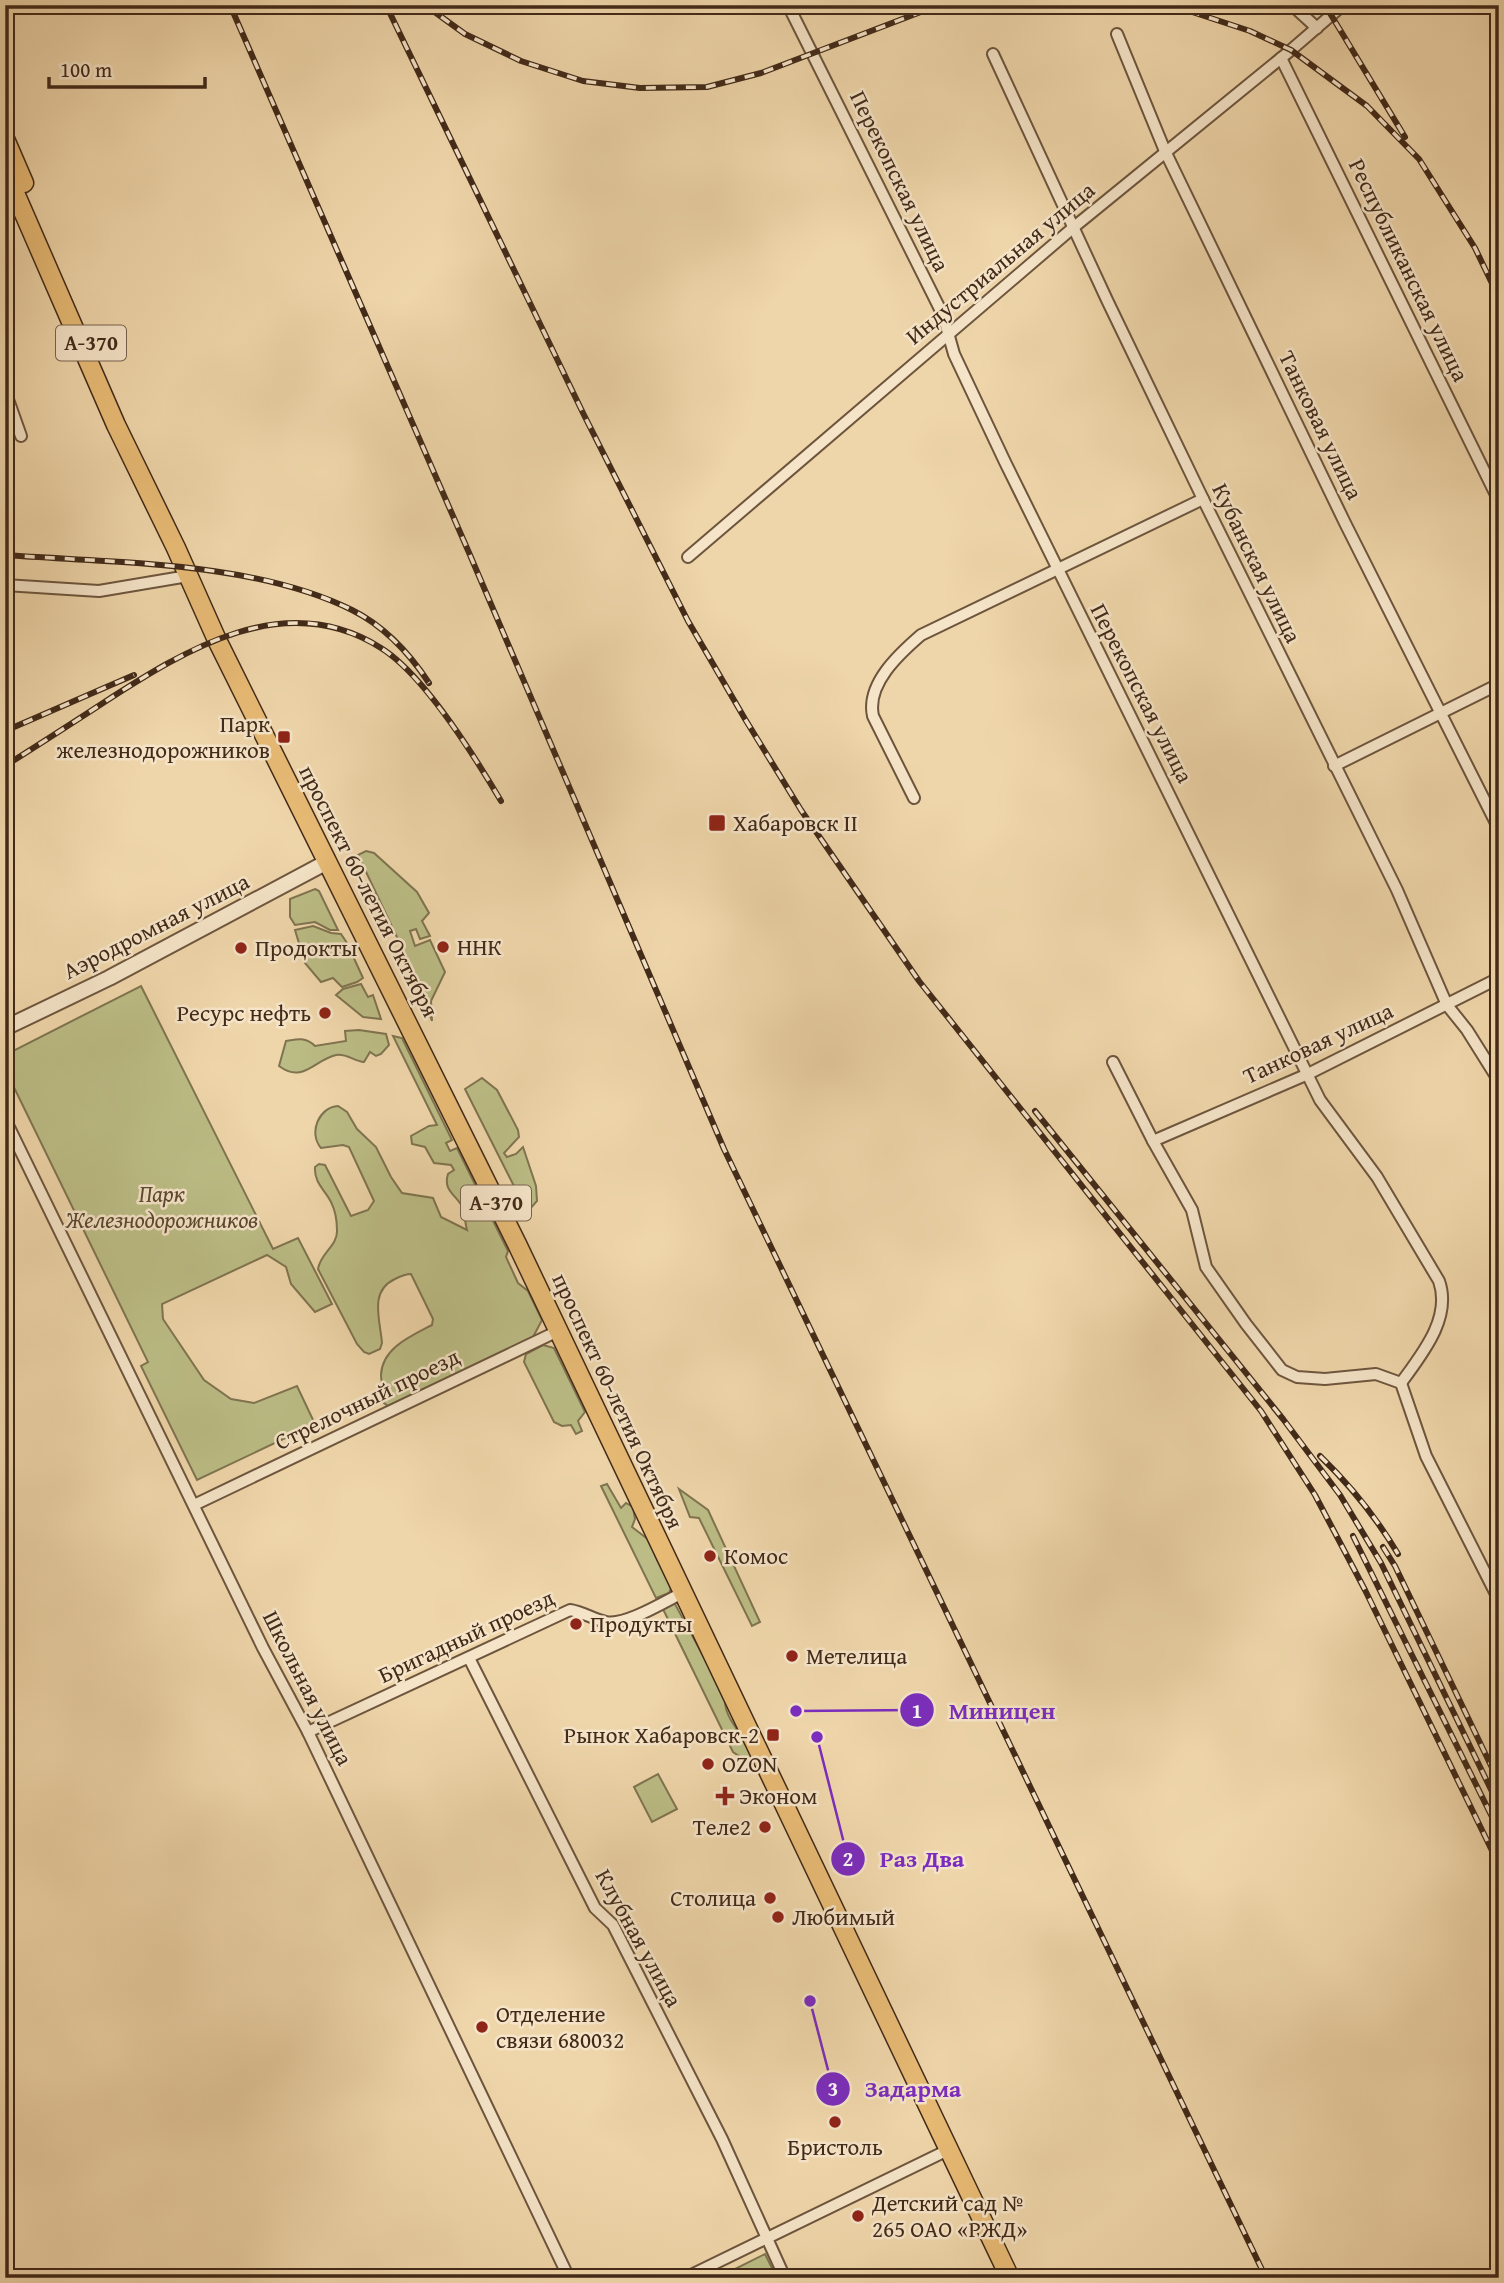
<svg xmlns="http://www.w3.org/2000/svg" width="1504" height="2283" font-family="'Gentium Book Plus',serif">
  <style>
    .green { fill: #bcbd86; stroke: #7f7450; stroke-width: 2 }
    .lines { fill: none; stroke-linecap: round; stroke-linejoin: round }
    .minor-casing { stroke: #6d553d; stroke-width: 14 }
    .tertiary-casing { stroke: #6d553d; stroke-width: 18 }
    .trunk-casing { stroke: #422a19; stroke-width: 21 }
    .minor { stroke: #f5e4c8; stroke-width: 10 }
    .tertiary { stroke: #f5e4c8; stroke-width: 14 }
    .trunk { stroke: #e8bb75; stroke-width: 18 }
    .rail-casing { stroke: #422a19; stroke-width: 6 }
    .rail { stroke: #f5e4c8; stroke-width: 3.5; stroke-dasharray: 10; stroke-linecap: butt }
    .poi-dot { fill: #8f2418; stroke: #f5e4c8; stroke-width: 2.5 }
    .labels { text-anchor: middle; stroke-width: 5; stroke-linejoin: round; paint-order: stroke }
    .shield { fill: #f5e4c8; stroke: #78624e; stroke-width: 2 }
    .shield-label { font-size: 21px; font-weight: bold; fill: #422a19 }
    .street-label { font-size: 23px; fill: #422a19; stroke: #f5e4c8 }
    .poi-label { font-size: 23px; fill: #422a19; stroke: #f5e4c8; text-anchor: start }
    .park-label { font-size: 23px; font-style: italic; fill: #5a472f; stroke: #f5e4c8 }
    .leader { fill: none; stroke: #7b2cbf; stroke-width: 2.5 }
    .callout-dot { fill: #7b2cbf; stroke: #f5e4c8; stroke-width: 2.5 }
    .mark-label { font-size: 21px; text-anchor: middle; font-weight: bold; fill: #fff }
    .callout-label { font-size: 24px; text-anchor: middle; font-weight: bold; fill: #7b2cbf; stroke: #f5e4c8; stroke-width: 5; stroke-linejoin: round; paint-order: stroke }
  </style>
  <rect width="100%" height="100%" fill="#efd6aa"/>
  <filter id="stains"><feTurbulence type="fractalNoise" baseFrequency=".00286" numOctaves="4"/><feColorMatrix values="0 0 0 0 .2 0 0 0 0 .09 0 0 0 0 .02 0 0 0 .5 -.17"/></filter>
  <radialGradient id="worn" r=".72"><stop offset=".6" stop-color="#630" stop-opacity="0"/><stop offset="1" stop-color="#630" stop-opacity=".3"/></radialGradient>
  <g class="green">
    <polygon points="366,851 374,853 417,892 429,913 422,921 430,936 420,939 416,929 410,931 415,946 430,940 445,972 431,1001 432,1021 413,971 358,855"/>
    <polygon points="315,889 319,891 338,930 330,930 315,922 295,925 290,917 290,899"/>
    <polygon points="313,926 331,933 341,934 347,943 363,978 357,982 342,987 333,978 321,982 305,963 295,930"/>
    <polygon points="361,984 368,997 373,995 381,1019 363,1017 336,995 343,989"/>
    <polygon points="141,986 273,1249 298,1238 332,1304 315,1312 291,1284 286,1267 267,1255 162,1304 163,1319 204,1380 231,1399 254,1403 297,1386 315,1424 197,1480 141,1366 148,1362 5,1069 5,1055"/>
    <path d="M359,1030l27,4 3,11 -8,9 -5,2 -6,-4 -6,10c-10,-1 -18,-9 -28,-7 -22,5 -33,29 -57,11l7,-25c13,-2 20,-4 29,5l31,-5 -1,-10z"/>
    <path d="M393,1036l9,2 50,102 -6,3 4,8 7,-3 51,103 -2,6 12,26 10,8 14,29 -10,19 -144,67 -4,-3c2,-11 -3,-18 -3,-28 1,-27 30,-39 51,-50l1,-6 -22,-45c-6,0 -10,2 -16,5 -26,12 -15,40 -13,64l-2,6 -11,5 -5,-2 -7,-8 -39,-75c2,-16 20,-23 19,-39 0,-9 -2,-20 -6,-28 -6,-12 -17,-19 -16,-35l4,-3 6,1 26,51 17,-6 6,-9 -25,-54 -6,-2 -22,3c-13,-15 -2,-41 17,-42l9,6 10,17 19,18 15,30 11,16 31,5 8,19 26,13c-2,-7 -2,-12 -3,-19 -4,-15 -22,-18 -16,-37l6,-4 -3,-5 -17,-2 -9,-16 -13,-3 -1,-8 18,-10 8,-1z"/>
    <polygon points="482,1078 497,1090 518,1130 519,1137 504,1153 507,1157 516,1154 523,1147 536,1186 537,1201 530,1209 524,1206 465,1089"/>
    <polygon points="543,1345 554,1348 585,1412 578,1421 582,1431 576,1434 571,1425 562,1426 554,1422 524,1362 526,1354"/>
    <path d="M607,1484l14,24 5,-5 7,4 2,12 -3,8 22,17c-2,12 8,24 16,33l-2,4 3,7 -2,5 -13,5 -55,-112z"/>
    <polygon points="679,1489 708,1510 760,1622 752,1626 699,1518 690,1517"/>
    <path d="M670,1602l5,2 50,92c-3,27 28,44 27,64h-7l-12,-8 -71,-145z"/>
    <polygon points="658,1774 677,1809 652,1822 634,1787"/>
    <polygon points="765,2254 777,2278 717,2278"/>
  </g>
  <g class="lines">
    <g class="minor-casing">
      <g id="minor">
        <path d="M788,5l155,310 11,39 51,108 315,638 57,77 62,104c13,37 -17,73 -38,102"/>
        <polyline points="1292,5 1317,28"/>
        <polyline points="1117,34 1165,151 1345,523 1499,829"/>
        <polyline points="993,54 1107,300 1203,499 1397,890 1447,1005 1467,1030 1499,1081"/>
        <polyline points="1281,58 1499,501"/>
        <polyline points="5,391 21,436"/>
        <polyline points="688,557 1074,227 1291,50 1343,5"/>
        <polyline points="5,585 99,591 188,576"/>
        <polyline points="1334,766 1499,684"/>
        <path d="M914,798l-41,-82c-7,-32 26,-62 48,-81l282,-136"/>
        <polyline points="1113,1062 1153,1141 1192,1210 1206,1267 1246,1324 1282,1370 1297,1377 1325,1379 1376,1374 1401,1383 1426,1456 1499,1600"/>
        <polyline points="5,1119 263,1648 308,1732 569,2278"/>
        <polyline points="1153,1141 1308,1074 1499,978"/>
        <polyline points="194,1505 558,1331"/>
        <polyline points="469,1658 595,1908 613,1925 722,2139 785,2278"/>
        <path d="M308,1732l262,-122c13,2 23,9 36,12 19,4 58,-20 76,-29"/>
        <polyline points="685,2278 950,2149"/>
      </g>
    </g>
    <g class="tertiary-casing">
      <polyline id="tertiary" points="5,1028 109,978 327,862"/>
    </g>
    <g class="trunk-casing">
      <g id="trunk">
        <polyline points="5,139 24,183"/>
        <polyline points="5,170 116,425 176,548 217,640 517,1244 1010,2278"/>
      </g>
    </g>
    <use href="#minor" class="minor"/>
    <use href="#tertiary" class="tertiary"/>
    <use href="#trunk" class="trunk"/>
    <g class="rail-casing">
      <g id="rail">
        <polyline points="230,5 470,555 724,1149 1266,2278"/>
        <polyline points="386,5 584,415 688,621 745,719 801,810 919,981 1261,1411 1315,1495 1365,1590 1499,1865"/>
        <polyline points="425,5 465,34 521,61 583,81 640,88 707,87 761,73 939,5"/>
        <polyline points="1171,5 1250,31 1291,50 1367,106 1419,159 1475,248 1499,298"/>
        <polyline points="1325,5 1405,137"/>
        <path d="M5,555c110,8 248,6 347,55 32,16 58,44 77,73"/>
        <polyline points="5,731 134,675"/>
        <path d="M5,766c33,-21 66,-42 98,-63 82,-53 182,-116 278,-55 42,26 94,109 120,153"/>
        <polyline points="1035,1111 1283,1419 1340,1495 1381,1563 1499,1806"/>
        <path d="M1320,1456c31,30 56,61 78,98"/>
        <polyline points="1353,1536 1499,1831"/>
        <polyline points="1383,1547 1395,1566 1496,1776"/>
      </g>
    </g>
    <use href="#rail" class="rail"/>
  </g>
  <g class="poi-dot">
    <rect x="277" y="730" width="14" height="14" rx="3.5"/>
    <rect x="708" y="814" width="18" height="18" rx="3.5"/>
    <circle cx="443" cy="947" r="7"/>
    <circle cx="241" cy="948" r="7"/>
    <circle cx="325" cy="1013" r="7"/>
    <circle cx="710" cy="1556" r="7"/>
    <circle cx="576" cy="1624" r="7"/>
    <circle cx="792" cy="1656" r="7"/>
    <rect x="766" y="1728" width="14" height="14" rx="3.5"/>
    <circle cx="708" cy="1764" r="7"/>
    <path d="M721.5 1785.5h7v7h7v7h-7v7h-7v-7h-7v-7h7z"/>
    <circle cx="765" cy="1827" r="7"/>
    <circle cx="770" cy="1898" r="7"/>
    <circle cx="778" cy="1917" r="7"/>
    <circle cx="482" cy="2027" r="7"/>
    <circle cx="835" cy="2122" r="7"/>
    <circle cx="858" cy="2216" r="7"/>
  </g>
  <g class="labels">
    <g class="shield">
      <rect x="56" y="325.5" width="70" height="35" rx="5"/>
      <rect x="461" y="1185.5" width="70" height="35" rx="5"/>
    </g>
    <g class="shield-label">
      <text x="91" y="350">А-370</text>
      <text x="496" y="1210">А-370</text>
    </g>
    <g class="street-label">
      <text transform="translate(900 181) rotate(64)" y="8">Перекопская улица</text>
      <text transform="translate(1000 263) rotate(-40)" y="8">Индустриальная улица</text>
      <text transform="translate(1409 270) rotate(64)" y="8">Республиканская улица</text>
      <text transform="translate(1321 425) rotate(64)" y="8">Танковая улица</text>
      <text transform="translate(1257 563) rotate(64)" y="8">Кубанская улица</text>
      <text transform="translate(1142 693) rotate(63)" y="8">Перекопская улица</text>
      <text transform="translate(369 891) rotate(63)" y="8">проспект 60-летия Октября</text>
      <text transform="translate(156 926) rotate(-27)" y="8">Аэродромная улица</text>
      <text transform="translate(1318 1043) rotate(-25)" y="8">Танковая улица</text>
      <text transform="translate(367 1399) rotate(-26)" y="8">Стрелочный проезд</text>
      <text transform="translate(618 1401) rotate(65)" y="8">проспект 60-летия Октября</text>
      <text transform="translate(466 1636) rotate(-25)" y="8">Бригадный проезд</text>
      <text transform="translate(308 1688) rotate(63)" y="8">Школьная улица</text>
      <text transform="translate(639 1938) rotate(61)" y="8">Клубная улица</text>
    </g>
    <g class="poi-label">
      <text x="270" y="732" text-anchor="end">Парк<tspan x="270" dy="26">железнодорожников</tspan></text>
      <text x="733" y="831">Хабаровск II</text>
      <text x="457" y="955">ННК</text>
      <text x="255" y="956">Продокты</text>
      <text x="311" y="1021" text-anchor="end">Ресурс нефть</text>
      <text x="724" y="1564">Комос</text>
      <text x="590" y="1632">Продукты</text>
      <text x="806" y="1664">Метелица</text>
      <text x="759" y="1743" text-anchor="end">Рынок Хабаровск-2</text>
      <text x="722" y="1772">OZON</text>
      <text x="739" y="1804">Эконом</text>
      <text x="751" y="1835" text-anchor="end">Теле2</text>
      <text x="756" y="1906" text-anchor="end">Столица</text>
      <text x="792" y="1925">Любимый</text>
      <text x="496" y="2022">Отделение<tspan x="496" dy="26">связи 680032</tspan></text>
      <text x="835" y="2155" text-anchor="middle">Бристоль</text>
      <text x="872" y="2211">Детский сад №<tspan x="872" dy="26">265 ОАО «РЖД»</tspan></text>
    </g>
    <g class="park-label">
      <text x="162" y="1202">Парк<tspan x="162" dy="26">Железнодорожников</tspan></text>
    </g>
  </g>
  <path class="leader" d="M796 1711L917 1710M817 1737L848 1859M810 2001L833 2089"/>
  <g class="callout-dot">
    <circle cx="796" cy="1711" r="7"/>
    <circle cx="817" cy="1737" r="7"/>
    <circle cx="810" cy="2001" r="7"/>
    <circle cx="917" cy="1710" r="18"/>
    <circle cx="848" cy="1859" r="18"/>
    <circle cx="833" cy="2089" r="18"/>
  </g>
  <g class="mark-label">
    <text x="917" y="1718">1</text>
    <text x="848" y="1866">2</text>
    <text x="833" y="2096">3</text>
  </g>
  <g class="callout-label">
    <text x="1002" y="1719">Миницен</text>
    <text x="922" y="1867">Раз Два</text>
    <text x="913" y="2097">Задарма</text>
  </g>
  <rect width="1504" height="2283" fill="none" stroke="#efd6aa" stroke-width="28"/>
  <rect x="7" y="7" width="1490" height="2269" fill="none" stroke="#422a19" stroke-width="3.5"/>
  <rect x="14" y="14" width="1476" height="2255" fill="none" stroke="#422a19" stroke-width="2"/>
  <path d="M49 77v10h156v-10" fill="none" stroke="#422a19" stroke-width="3.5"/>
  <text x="60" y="77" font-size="21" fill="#422a19" stroke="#f5e4c8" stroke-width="5" paint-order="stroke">100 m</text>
  <rect width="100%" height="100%" filter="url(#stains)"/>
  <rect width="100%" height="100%" fill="url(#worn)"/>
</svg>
